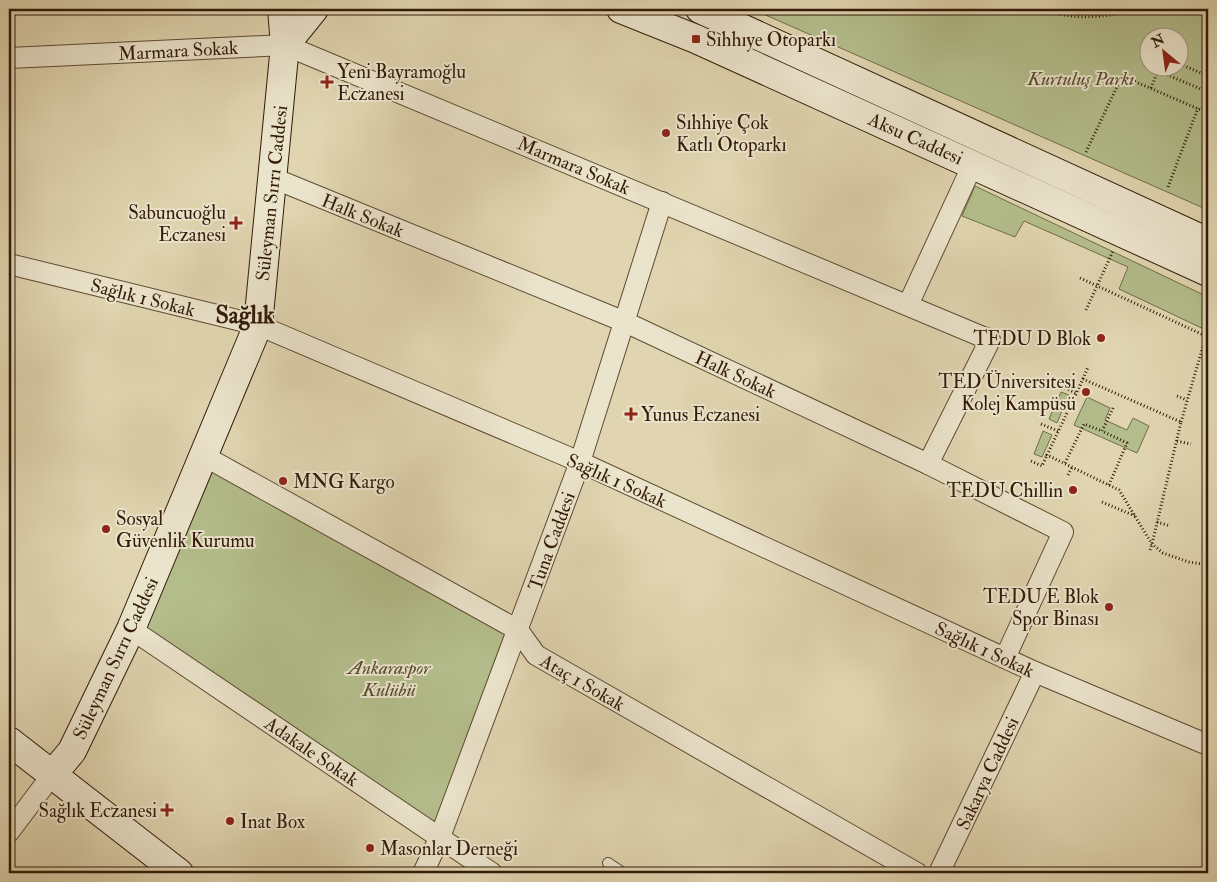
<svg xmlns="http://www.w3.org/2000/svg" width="1217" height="882" font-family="'IM FELL Double Pica',serif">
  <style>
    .green { fill: #b3bd8b; stroke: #726c4a; fill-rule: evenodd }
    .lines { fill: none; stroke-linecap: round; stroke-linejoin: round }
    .lane-casing { stroke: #5e4a32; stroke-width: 12 }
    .street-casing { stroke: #5e4a32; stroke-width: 22 }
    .secondary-casing { stroke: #321b08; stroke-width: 30 }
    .path { stroke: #321b08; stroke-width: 3; stroke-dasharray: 1 2.5; stroke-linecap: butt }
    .lane { stroke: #ebe4cc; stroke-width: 10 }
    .street { stroke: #ebe4cc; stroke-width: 20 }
    .secondary { stroke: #ebe4cc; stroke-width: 28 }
    .poi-dot { fill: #8f2418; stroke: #ebe4cc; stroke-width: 2 }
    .labels { text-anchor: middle; stroke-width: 4; stroke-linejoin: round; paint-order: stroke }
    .poi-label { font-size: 19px; fill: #321b08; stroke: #ebe4cc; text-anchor: start }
    .street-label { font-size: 19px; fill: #321b08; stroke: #ebe4cc }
    .park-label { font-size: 19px; font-style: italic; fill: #594c2f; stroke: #ebe4cc }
    .district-label { font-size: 24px; font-weight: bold; fill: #321b08; stroke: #ebe4cc }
  </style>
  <rect width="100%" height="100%" fill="#e0d5b0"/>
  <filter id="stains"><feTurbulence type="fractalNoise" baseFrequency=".004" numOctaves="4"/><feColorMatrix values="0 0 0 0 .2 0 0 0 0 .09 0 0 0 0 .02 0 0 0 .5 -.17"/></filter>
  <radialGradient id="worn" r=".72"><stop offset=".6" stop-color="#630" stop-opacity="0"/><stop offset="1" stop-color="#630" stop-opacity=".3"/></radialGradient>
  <g class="green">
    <path d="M752,9h456v201zM1150,38h30v30h-30z"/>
    <polygon points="975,186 1208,297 1208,331 1119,289 1128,267 1024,221 1015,237 962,216"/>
    <polygon points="1061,392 1069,395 1057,423 1049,419"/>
    <polygon points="1087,397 1110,408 1105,420 1127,430 1133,418 1149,426 1137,453 1074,425"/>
    <polygon points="1043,431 1052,435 1042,457 1034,454"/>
    <polygon points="204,456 518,630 440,837 131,629"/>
  </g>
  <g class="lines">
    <g class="lane-casing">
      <polyline id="lane" points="608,863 623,873"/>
    </g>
    <g class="street-casing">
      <g id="street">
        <polyline points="9,58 285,45 990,340 928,464"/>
        <polyline points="273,178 625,322 928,464 1063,532 1005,658"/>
        <polyline points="9,264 258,325 580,462 1035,672 1208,745"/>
        <polyline points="908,305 973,164"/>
        <polyline points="204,456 518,630 536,655 917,873"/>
        <polyline points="131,629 492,873"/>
        <polyline points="9,832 52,775"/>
        <polyline points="423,873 440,837 580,462 662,202"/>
        <polyline points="939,873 1035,672"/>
      </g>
    </g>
    <g class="secondary-casing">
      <g id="secondary">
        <polyline points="621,9 696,39 1208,272"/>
        <polyline points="700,9 1208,242"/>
        <polyline points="285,45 314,9"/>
        <polyline points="9,741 179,873"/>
        <polyline points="52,775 72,751 131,629 258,325 285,45 282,9"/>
      </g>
    </g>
    <g class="path">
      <path d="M1044,9c29,13 69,7 99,0"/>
      <polyline points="1196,9 1208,17"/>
      <polyline points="1180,64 1208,76"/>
      <polyline points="1151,88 1158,71 1208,92"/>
      <polyline points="1086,152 1122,76 1208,113"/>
      <polyline points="1168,187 1198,108"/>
      <polyline points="1080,278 1208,337"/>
      <polyline points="1086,310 1113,251"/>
      <polyline points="1083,379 1088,367"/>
      <polyline points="1065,388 1076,393"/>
      <polyline points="1177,396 1187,400"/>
      <polyline points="1181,422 1206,336"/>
      <polyline points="1041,424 1058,431"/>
      <polyline points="1177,441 1191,444"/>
      <polyline points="1031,461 1042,466 1047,455"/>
      <polyline points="1065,463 1084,424 1102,431"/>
      <polyline points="1068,475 1072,467"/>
      <polyline points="1109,485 1127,443 1102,431 1114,406"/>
      <polyline points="1102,502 1135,516"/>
      <polyline points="1157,522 1170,526"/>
      <polyline points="1150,550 1152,544 1181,422 1083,379 1047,455 1119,490 1152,544 1163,553 1189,562 1208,565"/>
    </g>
    <use href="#lane" class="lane"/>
    <use href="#street" class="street"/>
    <use href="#secondary" class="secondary"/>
  </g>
  <g class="poi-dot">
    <rect x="691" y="34" width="10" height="10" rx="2.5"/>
    <path d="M324.5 74.5h5v5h5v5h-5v5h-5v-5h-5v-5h5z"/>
    <circle cx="666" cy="133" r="5"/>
    <path d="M233.5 215.5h5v5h5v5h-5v5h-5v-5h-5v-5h5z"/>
    <circle cx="1101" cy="338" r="5"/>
    <circle cx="1086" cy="392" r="5"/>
    <path d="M628.5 406.5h5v5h5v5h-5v5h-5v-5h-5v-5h5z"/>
    <circle cx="283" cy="481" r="5"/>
    <circle cx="1073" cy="490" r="5"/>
    <circle cx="106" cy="529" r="5"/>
    <circle cx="1109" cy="607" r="5"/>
    <path d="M164.5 802.5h5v5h5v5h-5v5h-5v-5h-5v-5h5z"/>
    <circle cx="230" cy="821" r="5"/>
    <circle cx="370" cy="848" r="5"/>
  </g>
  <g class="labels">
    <g class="poi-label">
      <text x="706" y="46">Sıhhıye Otoparkı</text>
      <text x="337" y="78">Yeni Bayramoğlu<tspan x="337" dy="22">Eczanesi</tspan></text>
      <text x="676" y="129">Sıhhiye Çok<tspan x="676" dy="22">Katlı Otoparkı</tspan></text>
      <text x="226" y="219" text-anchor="end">Sabuncuoğlu<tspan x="226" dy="22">Eczanesi</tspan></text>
      <text x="1091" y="345" text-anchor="end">TEDU D Blok</text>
      <text x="1076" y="388" text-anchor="end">TED Üniversitesi<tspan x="1076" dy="22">Kolej Kampüsü</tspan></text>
      <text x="641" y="421">Yunus Eczanesi</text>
      <text x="293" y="488">MNG Kargo</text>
      <text x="1063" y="497" text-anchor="end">TEDU Chillin</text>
      <text x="116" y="525">Sosyal<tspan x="116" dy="22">Güvenlik Kurumu</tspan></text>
      <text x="1099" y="603" text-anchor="end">TEDU E Blok<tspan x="1099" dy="22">Spor Binası</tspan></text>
      <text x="157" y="817" text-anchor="end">Sağlık Eczanesi</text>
      <text x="240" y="828">Inat Box</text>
      <text x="380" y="855">Masonlar Derneği</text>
    </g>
    <g class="street-label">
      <text transform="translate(178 50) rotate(-3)" y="7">Marmara Sokak</text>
      <text transform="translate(916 138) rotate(24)" y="7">Aksu Caddesi</text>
      <text transform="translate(574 165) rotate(23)" y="7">Marmara Sokak</text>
      <text transform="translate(271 193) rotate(-84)" y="7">Süleyman Sırrı Caddesi</text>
      <text transform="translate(363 215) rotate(22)" y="7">Halk Sokak</text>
      <text transform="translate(143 297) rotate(14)" y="7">Sağlık 1 Sokak</text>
      <text transform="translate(736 374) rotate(25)" y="7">Halk Sokak</text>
      <text transform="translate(617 480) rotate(24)" y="7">Sağlık 1 Sokak</text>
      <text transform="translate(551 541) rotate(-70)" y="7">Tuna Caddesi</text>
      <text transform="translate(985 649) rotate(25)" y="7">Sağlık 1 Sokak</text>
      <text transform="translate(115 658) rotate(-65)" y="7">Süleyman Sırrı Caddesi</text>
      <text transform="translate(583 682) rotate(30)" y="7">Ataç 1 Sokak</text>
      <text transform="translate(312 751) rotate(34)" y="7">Adakale Sokak</text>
      <text transform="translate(987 773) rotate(-65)" y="7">Sakarya Caddesi</text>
    </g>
    <g class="park-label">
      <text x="1081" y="85">Kurtuluş Parkı</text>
      <text x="389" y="674">Ankaraspor<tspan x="389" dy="22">Kulübü</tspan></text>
    </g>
    <g class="district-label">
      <text x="245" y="323">Sağlık</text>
    </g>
  </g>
  <rect width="1217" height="882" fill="none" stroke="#e0d5b0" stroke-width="30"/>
  <rect x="10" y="10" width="1197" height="862" fill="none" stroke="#321b08" stroke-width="2.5"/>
  <rect x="15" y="15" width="1187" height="852" fill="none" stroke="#321b08"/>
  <g transform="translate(1164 52) rotate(331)"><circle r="24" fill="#ebe4cc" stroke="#a1947e"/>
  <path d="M0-4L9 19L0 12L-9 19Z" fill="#8f2418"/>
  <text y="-8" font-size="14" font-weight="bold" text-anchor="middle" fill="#321b08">N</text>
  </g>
  <rect width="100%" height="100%" filter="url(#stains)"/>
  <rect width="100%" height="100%" fill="url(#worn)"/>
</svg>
